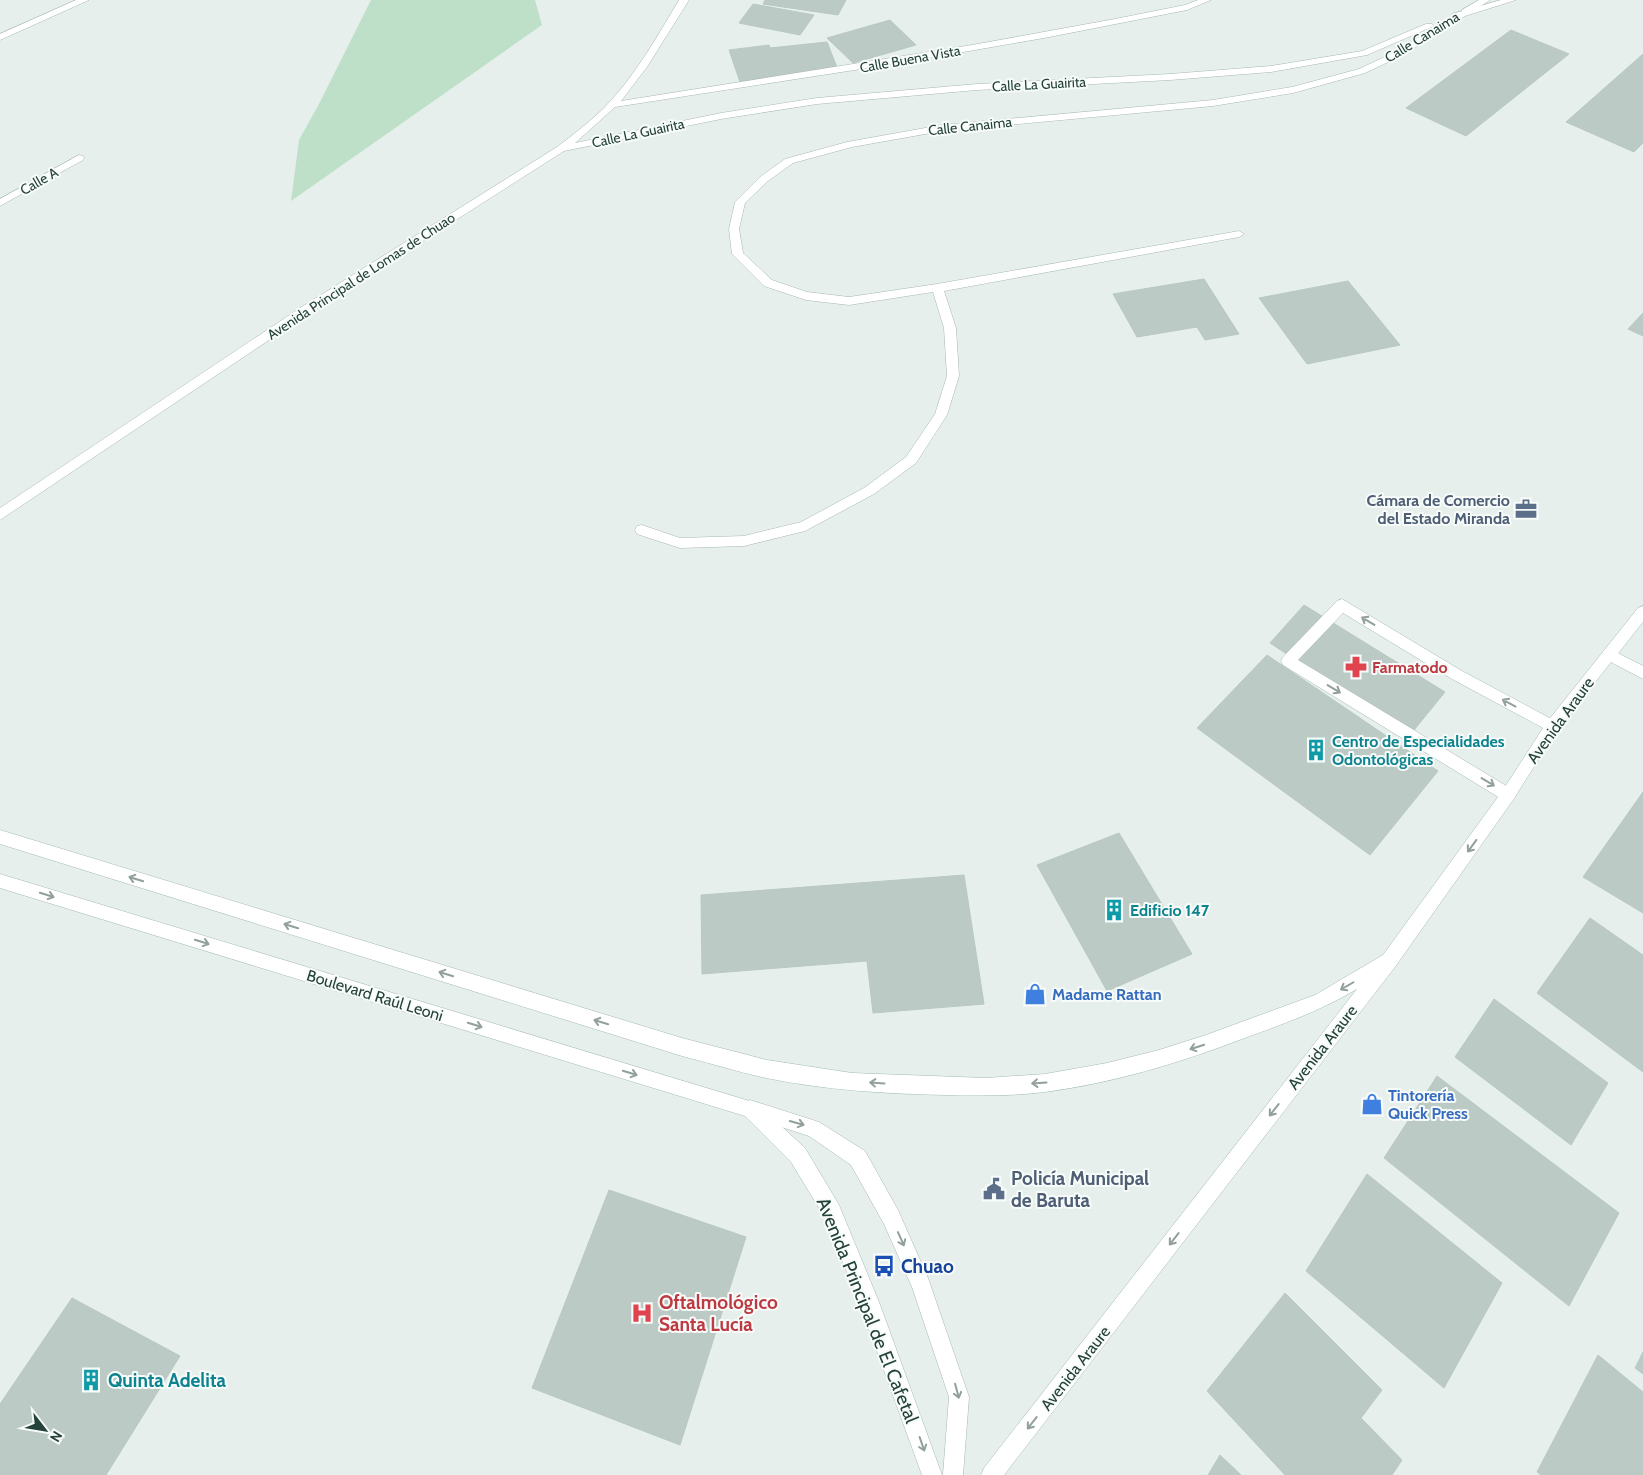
<svg xmlns="http://www.w3.org/2000/svg" width="1643" height="1475" font-family="Cabin,sans-serif">
  <style>
    .green { fill: #bfe0c8 }
    .building { fill: #bbcac4; stroke: #b8c9c2 }
    .lines { fill: none; stroke-linecap: round; stroke-linejoin: round }
    .lane-casing { stroke: #a8b8b2; stroke-width: 1 }
    .street-casing { stroke: #a8b8b2; stroke-width: 1 }
    .secondary-casing { stroke: #a4bbb3; stroke-width: 1 }
    .lane { fill: #fff; fill-rule: evenodd }
    .street { fill: #fff; fill-rule: evenodd }
    .secondary { fill: #fff; fill-rule: evenodd }
    .oneway { stroke: #92a09c }
    .labels { text-anchor: middle; stroke-width: 4; stroke-linejoin: round; paint-order: stroke }
    .far-street-label { font-size: 14px; fill: #24423a; stroke: #f7fbf9 }
    .service-label { font-size: 16px; font-weight: bold; fill: #4e5e75; stroke: #f7fbf9; text-anchor: end }
    .health-label { font-size: 16px; font-weight: bold; fill: #be3a42; stroke: #f7fbf9; text-anchor: start }
    .street-label { font-size: 16px; fill: #24423a; stroke: #f7fbf9 }
    .culture-label { font-size: 16px; font-weight: bold; fill: #0d838f; stroke: #f7fbf9; text-anchor: start }
    .shop-label { font-size: 16px; font-weight: bold; fill: #366cbe; stroke: #f7fbf9; text-anchor: start }
    .near-service-label { font-size: 19px; font-weight: bold; fill: #4e5e75; stroke: #f7fbf9; text-anchor: start }
    .near-transit-label { font-size: 19px; font-weight: bold; fill: #164399; stroke: #f7fbf9; text-anchor: start }
    .near-health-label { font-size: 19px; font-weight: bold; fill: #be3a42; stroke: #f7fbf9; text-anchor: start }
    .near-street-label { font-size: 19px; fill: #24423a; stroke: #f7fbf9 }
    .near-culture-label { font-size: 19px; font-weight: bold; fill: #0d838f; stroke: #f7fbf9; text-anchor: start }
  </style>
  <rect width="100%" height="100%" fill="#e6efeb"/>
  <polygon class="green" points="371,0 535,0 542,25 291,201 299,140 320,102"/>
  <g class="building">
    <polygon points="765,0 846,0 838,15 763,4"/>
    <polygon points="753,4 814,15 800,35 739,23"/>
    <polygon points="890,20 916,45 853,63 827,38"/>
    <polygon points="1511,30 1569,54 1466,136 1406,108"/>
    <polygon points="827,42 838,70 740,82 729,50 769,45 770,48"/>
    <polygon points="1643,54 1643,143 1634,152 1566,122"/>
    <polygon points="1204,279 1239,334 1205,340 1197,327 1137,337 1113,294"/>
    <polygon points="1348,281 1400,345 1307,364 1259,298"/>
    <polygon points="1643,313 1643,336 1628,329"/>
    <polygon points="1304,605 1445,692 1410,735 1270,643"/>
    <polygon points="1267,655 1438,771 1370,855 1197,728"/>
    <polygon points="1643,792 1643,913 1583,877"/>
    <polygon points="1119,833 1192,954 1107,991 1037,865"/>
    <polygon points="964,875 984,1004 873,1013 867,961 702,974 701,895"/>
    <polygon points="1590,918 1643,955 1643,1072 1537,993"/>
    <polygon points="1494,999 1608,1083 1571,1145 1455,1057"/>
    <polygon points="1437,1076 1619,1213 1569,1306 1384,1158"/>
    <polygon points="1367,1174 1502,1283 1444,1388 1306,1271"/>
    <polygon points="609,1190 746,1237 680,1445 532,1388"/>
    <polygon points="1285,1293 1382,1390 1361,1418 1402,1460 1392,1475 1285,1475 1207,1391"/>
    <polygon points="72,1298 180,1356 106,1475 0,1475 0,1404"/>
    <polygon points="1643,1352 1643,1374 1635,1368"/>
    <polygon points="1598,1355 1643,1392 1643,1475 1541,1475 1537,1472"/>
    <polygon points="1220,1455 1241,1475 1208,1475"/>
  </g>
  <g class="lines">
    <g class="lane-casing">
      <g id="lane">
        <polygon points="1479,0 1490,0 1468,14 1462,14 1462,10"/>
        <polygon points="1342,599 1462,671 1557,722 1559,726 1557,730 1552,732 1547,730 1452,679 1343,613 1298,660 1513,790 1516,795 1513,800 1508,802 1503,800 1283,665 1281,661 1283,657 1337,601"/>
        <polygon points="750,1100 819,1122 865,1151 898,1210 928,1278 969,1397 963,1475 943,1475 949,1397 912,1287 884,1224 851,1165 809,1136 744,1115 741,1109 744,1103"/>
      </g>
    </g>
    <g class="street-casing">
      <g id="street">
        <polygon points="76,0 89,0 0,40 0,34"/>
        <path d="M679,0h10l-42,67 -26,34 351,-56 143,-26 70,-14 13,-5h13l-24,10 -143,28 -144,25 -285,44 -40,36 146,-30 96,-15 160,-14 193,-10 101,-8 91,-15 64,-27h6l2,2 -67,29 -96,17 -101,8 -193,10 -160,14 -96,15 -157,32 -259,165 -305,204v-12l297,-198 260,-163c17,-13 33,-25 48,-40 30,-31 52,-70 74,-107z"/>
        <polygon points="1501,0 1516,0 1465,16 1403,55 1365,73 1293,93 1213,106 942,131 852,147 793,163 768,181 745,203 739,229 743,253 772,280 807,292 849,297 937,284 1239,231 1244,234 1239,237 944,291 956,328 959,376 947,415 916,463 874,494 805,531 744,546 680,548 637,534 635,530 637,526 642,525 680,538 744,536 801,522 864,488 906,457 935,414 947,376 944,328 933,292 849,305 806,300 764,286 732,254 729,229 735,202 760,177 785,159 847,142 942,125 1213,100 1292,87 1359,69 1397,51 1451,17 1452,14"/>
        <polygon points="79,155 83,156 84,158 83,160 0,206 0,199"/>
        <polygon points="1610,649 1643,666 1643,679 1605,659 1603,655 1605,651"/>
      </g>
    </g>
    <g class="secondary-casing">
      <g id="secondary">
        <path d="M1643,606v16l-86,108 -44,70 -118,167 -391,508h-23l3,-7 373,-479c-37,22 -74,35 -115,50 -63,24 -129,44 -197,53 -32,4 -65,4 -98,3 -60,-1 -122,-5 -181,-17 -28,-6 -56,-15 -84,-22l-682,-212v-14l682,208 85,22 85,13 134,5 59,-4 62,-11 52,-13 47,-15 109,-40 68,-40 120,-165 44,-68 91,-114z"/>
        <polygon points="0,874 756,1103 805,1148 839,1205 879,1302 942,1475 922,1475 859,1302 825,1218 791,1162 745,1116 0,888"/>
      </g>
    </g>
    <use href="#lane" class="lane"/>
    <use href="#street" class="street"/>
    <use href="#secondary" class="secondary"/>
  </g>
  <defs><path id="oneway-shaft" d="M-6 0H5M1.5-3L5.5 0L1.5 3" fill="none" stroke-width="1.6" stroke-linecap="round" stroke-linejoin="round" transform="scale(1.25)"/></defs>
  <g class="oneway">
    <use href="#oneway-shaft" transform="translate(1368 621) rotate(-149)"/>
    <use href="#oneway-shaft" transform="translate(1334 689) rotate(31)"/>
    <use href="#oneway-shaft" transform="translate(1509 703) rotate(-152)"/>
    <use href="#oneway-shaft" transform="translate(1488 782) rotate(31)"/>
    <use href="#oneway-shaft" transform="translate(1472 846) rotate(126)"/>
    <use href="#oneway-shaft" transform="translate(136 879) rotate(-163)"/>
    <use href="#oneway-shaft" transform="translate(47 895) rotate(17)"/>
    <use href="#oneway-shaft" transform="translate(291 926) rotate(-163)"/>
    <use href="#oneway-shaft" transform="translate(202 942) rotate(17)"/>
    <use href="#oneway-shaft" transform="translate(446 974) rotate(-163)"/>
    <use href="#oneway-shaft" transform="translate(1347 986) rotate(150)"/>
    <use href="#oneway-shaft" transform="translate(601 1022) rotate(-163)"/>
    <use href="#oneway-shaft" transform="translate(475 1025) rotate(17)"/>
    <use href="#oneway-shaft" transform="translate(1197 1047) rotate(162)"/>
    <use href="#oneway-shaft" transform="translate(630 1073) rotate(17)"/>
    <use href="#oneway-shaft" transform="translate(877 1083) rotate(-176)"/>
    <use href="#oneway-shaft" transform="translate(1039 1083) rotate(176)"/>
    <use href="#oneway-shaft" transform="translate(1274 1110) rotate(128)"/>
    <use href="#oneway-shaft" transform="translate(797 1123) rotate(16)"/>
    <use href="#oneway-shaft" transform="translate(901 1239) rotate(66)"/>
    <use href="#oneway-shaft" transform="translate(1174 1239) rotate(128)"/>
    <use href="#oneway-shaft" transform="translate(957 1391) rotate(75)"/>
    <use href="#oneway-shaft" transform="translate(1032 1423) rotate(128)"/>
    <use href="#oneway-shaft" transform="translate(922 1444) rotate(71)"/>
  </g>
  <defs>
    <g id="office-bare" transform="scale(1.725)"><path d="M-6-3h4V-5.5h4V-3h4V5H-6ZM-1-4.5V-3h2v-1.5ZM-6 0V1H6V0Z" fill="#5c6f8a" stroke="#f7fbf9" stroke-width="2.5" paint-order="stroke"/></g>
    <g id="pharmacy-bare" transform="scale(1.725)"><path d="M-2-6h4v4h4v4h-4v4h-4v-4h-4v-4h4Z" fill="#e0444e" stroke="#f7fbf9" stroke-width="2.5" paint-order="stroke"/></g>
    <g id="building-bare" transform="scale(1.725)"><path d="M-4-6H4V6H1V3H-1V6H-4ZM-2.5-4.3h1.7v1.8h-1.7ZM.8-4.3h1.7v1.8H.8ZM-2.5-1h1.7V.8h-1.7ZM.8-1h1.7V.8H.8Z" fill="#0f9aa8" stroke="#f7fbf9" stroke-width="2.5" paint-order="stroke"/></g>
    <g id="shop-bare" transform="scale(1.725)"><path d="M-5-2.5h2.3a2.7 3.5 0 0 1 5.4 0H5L5.5 6h-11ZM-1.5-2.5h3a1.5 2.3 0 0 0-3 0Z" fill="#3f7fe0" stroke="#f7fbf9" stroke-width="2.5" paint-order="stroke"/></g>
    <g id="civic-bare" transform="scale(1.725)"><path d="M-.6-6.5H3V-4.5H.6V-3L4-1V1h2V6H-6V1h2V-1L-.6-3ZM-1.2 2.5V6h2.4V2.5Z" fill="#5c6f8a" stroke="#f7fbf9" stroke-width="2.5" paint-order="stroke"/></g>
    <g id="bus-bare" transform="scale(1.725)"><path d="M-5-6H5V4H4V6H2V4H-2V6H-4V4H-5ZM-3.5-4V0h7V-4ZM-3.5 1.2v1.5H-2V1.2ZM2 1.2v1.5H3.5V1.2Z" fill="#1a4fb4" stroke="#f7fbf9" stroke-width="2.5" paint-order="stroke"/></g>
    <g id="hospital-bare" transform="scale(1.725)"><path d="M-5-5h3v3.5h4V-5h3V5h-3V1.5h-4V5h-3Z" fill="#e0444e" stroke="#f7fbf9" stroke-width="2.5" paint-order="stroke"/></g>
  </defs>
  <g fill-rule="evenodd">
    <use href="#office-bare" x="1526" y="509"/>
    <use href="#pharmacy-bare" x="1356" y="667"/>
    <use href="#building-bare" x="1316" y="750"/>
    <use href="#building-bare" x="1114" y="910"/>
    <use href="#shop-bare" x="1035" y="994"/>
    <use href="#shop-bare" x="1372" y="1104"/>
    <use href="#civic-bare" x="994" y="1189"/>
    <use href="#bus-bare" x="884" y="1266"/>
    <use href="#hospital-bare" x="642" y="1313"/>
    <use href="#building-bare" x="91" y="1380"/>
  </g>
  <g class="labels">
    <g class="far-street-label">
      <text transform="translate(1422 37) rotate(-31)" y="5">Calle Canaima</text>
      <text transform="translate(910 59) rotate(-10)" y="5">Calle Buena Vista</text>
      <text transform="translate(1039 84) rotate(-3)" y="5">Calle La Guairita</text>
      <text transform="translate(970 126) rotate(-6)" y="5">Calle Canaima</text>
      <text transform="translate(638 133) rotate(-12)" y="5">Calle La Guairita</text>
      <text transform="translate(39 181) rotate(-30)" y="5">Calle A</text>
      <text transform="translate(361 276) rotate(-33)" y="5">Avenida Principal de Lomas de Chuao</text>
    </g>
    <g class="service-label">
      <text x="1510" y="506">Cámara de Comercio<tspan x="1510" dy="18">del Estado Miranda</tspan></text>
    </g>
    <g class="health-label">
      <text x="1372" y="673">Farmatodo</text>
    </g>
    <g class="street-label">
      <text transform="translate(1560 720) rotate(-54)" y="6">Avenida Araure</text>
      <text transform="translate(375 995) rotate(17)" y="6">Boulevard Raúl Leoni</text>
      <text transform="translate(1322 1047) rotate(-52)" y="6">Avenida Araure</text>
      <text transform="translate(1075 1368) rotate(-52)" y="6">Avenida Araure</text>
    </g>
    <g class="culture-label">
      <text x="1332" y="747">Centro de Especialidades<tspan x="1332" dy="18">Odontológicas</tspan></text>
      <text x="1130" y="916">Edificio 147</text>
    </g>
    <g class="shop-label">
      <text x="1052" y="1000">Madame Rattan</text>
      <text x="1388" y="1101">Tintorería<tspan x="1388" dy="18">Quick Press</tspan></text>
    </g>
    <g class="near-service-label">
      <text x="1011" y="1185">Policía Municipal<tspan x="1011" dy="22">de Baruta</tspan></text>
    </g>
    <g class="near-transit-label">
      <text x="901" y="1273">Chuao</text>
    </g>
    <g class="near-health-label">
      <text x="659" y="1309">Oftalmológico<tspan x="659" dy="22">Santa Lucía</tspan></text>
    </g>
    <g class="near-street-label">
      <text transform="translate(868 1310) rotate(68)" y="7">Avenida Principal de El Cafetal</text>
    </g>
    <g class="near-culture-label">
      <text x="108" y="1387">Quinta Adelita</text>
    </g>
  </g>
  <g transform="translate(45 1430) rotate(121)" stroke="#f7fbf9" stroke-width="4" paint-order="stroke">
  <path d="M0-4L9 19L0 12L-9 19Z" fill="#24423a"/>
  <text y="-8" font-size="14" font-weight="bold" text-anchor="middle" fill="#24423a">N</text>
  </g>
</svg>
